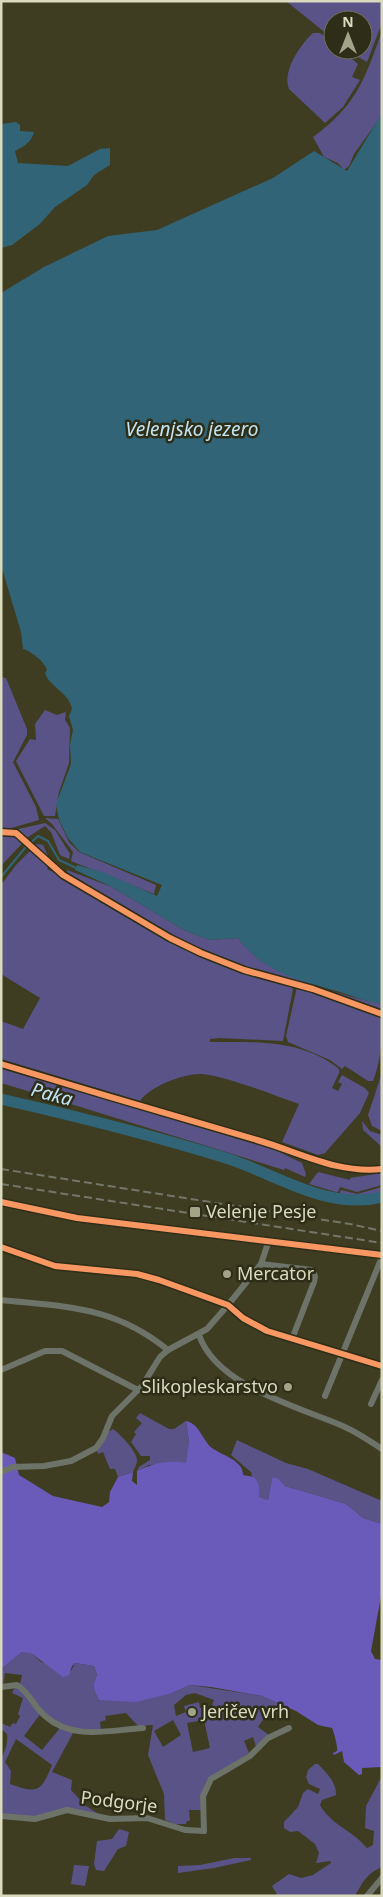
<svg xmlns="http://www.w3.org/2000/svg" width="383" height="1897" font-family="'Noto Sans',sans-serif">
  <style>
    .green { fill: #595388; fill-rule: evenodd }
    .forest { fill: #6a5bbb }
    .water { fill: #316476 }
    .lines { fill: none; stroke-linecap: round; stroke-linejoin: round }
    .stream { stroke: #316476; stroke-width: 2 }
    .river { stroke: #316476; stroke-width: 11 }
    .minor { stroke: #6d7368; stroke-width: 6 }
    .major { stroke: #737a6c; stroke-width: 8 }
    .rail { stroke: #737668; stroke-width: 2; stroke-dasharray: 8 4; stroke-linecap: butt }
    .cycleway-casing { stroke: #2e2e18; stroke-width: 9 }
    .cycleway { stroke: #f99763; stroke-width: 6 }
    .poi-dot { fill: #a3a388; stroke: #2e2e18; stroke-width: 2 }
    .labels { text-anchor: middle; stroke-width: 5; stroke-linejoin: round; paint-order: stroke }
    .poi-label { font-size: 18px; fill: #dadabf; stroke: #2e2e18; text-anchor: start }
    .street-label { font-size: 18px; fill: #dadabf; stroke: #2e2e18 }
    .water-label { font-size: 19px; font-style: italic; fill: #c2e3f2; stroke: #2e2e18 }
  </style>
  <rect width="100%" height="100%" fill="#3e3d21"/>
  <g class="green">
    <polygon points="286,1 382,1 382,23 367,62 346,50 363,50 363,20 333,20 333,39"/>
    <path d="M382,31v84l-28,39 -5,12 -5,4 -6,-7 -14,-6 -11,-20c43,-31 52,-58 69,-106z"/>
    <path d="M313,33h7l13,9v8h8l17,14 -6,13 8,3 -17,27 -18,16 -36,-34c-7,-18 11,-44 24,-56z"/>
    <polygon points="1,677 6,678 27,729 27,735 13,762 36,807 39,820 1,831"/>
    <polygon points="45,710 57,715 66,712 65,720 70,728 69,763 59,792 55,816 44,816 16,761 30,739 36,740 35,724"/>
    <polygon points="45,818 58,819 69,842 79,852 156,885 154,894 71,861 73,852 52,824"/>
    <polygon points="45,823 55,830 70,854 69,859 60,855 51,832 45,826 28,837 1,866 1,833"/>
    <path d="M37,844l6,1 6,13 15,12 -2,4 -14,-7 -1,2 48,24 66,42 38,19 40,16 51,15 3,4 -10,52 -63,-3 -10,1v3c44,0 92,-3 129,27v4l-7,15 6,3 4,-7 -4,-2 4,-7 23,13 4,5 -9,20 -35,40 -7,2 -36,-13 17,-38c-26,-9 -70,-27 -97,-30 -17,-1 -52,12 -62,27l-139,-42v-38l22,8 17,-31 -39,-24v-89l15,-20z"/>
    <path d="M67,870l45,17 72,43 25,10 29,-2c24,35 103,58 144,66 0,27 1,52 -9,77h-5l-23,-15 -3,3 -12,-9 -42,-18 -2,-6 11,-49 3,-2c-49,-11 -95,-30 -139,-54 -32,-17 -61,-39 -93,-54z"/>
    <polygon points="1,1068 275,1150 302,1163 306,1174 305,1177 285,1168 284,1170 61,1101 63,1094 56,1091 54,1099 1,1083"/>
    <polygon points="382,1073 382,1131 372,1126 368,1115"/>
    <polygon points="362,1121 370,1131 382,1135 382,1147 363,1130"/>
    <polygon points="318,1172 350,1180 350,1178 382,1173 382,1185 357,1192 340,1187 338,1192 336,1192 309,1184"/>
    <path d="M307,1185l32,10 2,-5 16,4 25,-7v8c-25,5 -53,3 -76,-8z"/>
    <polygon points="140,1413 169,1429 174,1429 186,1421 189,1442 187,1464 149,1465 137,1471 139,1467 150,1460 150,1456 141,1456 131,1442 136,1434 134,1432 142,1423 136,1418"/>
    <path d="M113,1429c6,4 24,22 24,31 0,4 -3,9 -4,12l-15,5 -3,-8h-5l-7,-17 -5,2 -1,-3 11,-19z"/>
    <polygon points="237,1440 286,1463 308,1469 382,1501 382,1524 363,1518 346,1504 285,1486 272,1478 268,1500 259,1497 259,1485 251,1475 252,1473 231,1455"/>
    <path d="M22,1652l10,2 9,8 30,9 4,-8 19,3 3,9c-5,10 -4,16 2,25l73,-7 18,-8 72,11 23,10 -14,11 -5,-2 -8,12 11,8 -13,12 -3,-10 -9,4 5,12 -34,22 -14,35h-12l1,11h-3l-1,3h-11l-10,-4 -1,-26 -16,-39 5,-30 -15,1 -12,-13 -21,3 1,4 -6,2 1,8 -27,1 -24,-13 -30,-34 2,-9 -17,-2 -2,12h-2v-16zM195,1693l19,7 -3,8h-11l-1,-6 -15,4 2,6 -10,4 -2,-11 12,-10zM173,1720l8,15 -18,12 -9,-16zM204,1720l6,28 -17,4 -6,-29z"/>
    <path d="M15,1687l10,5 16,21 -17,23 18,14 18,-22 13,5 -21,39 20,8 -1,10 15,16 11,7v3l-30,-7 -37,9 -29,-3c0,-17 -1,-37 0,-54 3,-11 7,-13 6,-27l-6,-5v-6l9,4 3,-4 3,1 4,-8 -2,-2 5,-16 -11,-5zM16,1739l36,26c-11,27 -14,29 -42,19l1,-13 -6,-9z"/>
    <path d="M315,1764h3c9,10 18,17 18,31l-14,5 -2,5c10,19 33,26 47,43l6,-3 1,-14 -9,-3 1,-22 16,-30v91c-16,7 -19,15 -27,29h-77l-6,-10 17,-12 12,4 12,-3 18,-12 -1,-2 -14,2 3,-10 -4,-9 -17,-13 -8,1 -6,-4v-6l14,-15 5,-14 5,-4 10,5 2,-5 -11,-5 -3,-7 2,-7z"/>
    <polygon points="119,1829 129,1832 126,1846 118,1849 104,1871 96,1870 94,1864 97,1841 112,1839"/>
    <polygon points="234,1858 251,1858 251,1860 214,1868 178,1873 178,1866 200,1865"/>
    <polygon points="74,1865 89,1866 85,1886 71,1884"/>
  </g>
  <path class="forest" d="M186,1421c14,3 16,19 26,27 11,8 31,12 31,27l11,2 5,8v12l9,3 4,-22h5l8,8 61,18 17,14 19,6v67l-11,60 4,8 7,1v107l-20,1v6l-3,1 -15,-13 -2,-11 -8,4 -1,-2 4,-2c1,-4 -3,-19 -5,-23l-14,-3 -22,-14 -34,-15 -51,-9 -21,-2 -18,8 -36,9 -37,-2c-6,-10 -7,-15 -2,-25l-3,-9 -19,-3 -3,3 -3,9 -6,2 -31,-23 -10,-2 -21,17v-217l14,6 4,17 34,21 49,11 7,-5 1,-10 8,-15 15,-5 -1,9 5,4v-14c18,-8 30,-11 49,-8l3,-21z"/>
  <g class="water">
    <path d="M382,113v891c-16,-2 -29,-8 -45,-13 -38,-11 -75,-19 -99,-53l-29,2 -25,-10 -72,-43 -37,-17 2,-5 28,8 52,23 5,-11 -82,-33 -12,-14 -9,-18 -3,-16 15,-40 -1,-20 3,-14 -4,-14 3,-7c-3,-17 -22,-21 -27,-36l2,-3c-2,-8 -16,-19 -24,-21l-2,-17 -20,-67v-272l43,-26 64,-31 49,-6 116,-52 41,-27 33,20z"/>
    <path d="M16,122l4,3v6l14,1c-3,11 -10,14 -19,19l3,12 50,3 32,-17 10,-1v17l-16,10 -7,10 -32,22 -15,17 -28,21 -11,3v-124z"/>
  </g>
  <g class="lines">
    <polyline class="stream" points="1,877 25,848 38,836 48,841 59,860 76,868"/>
    <path class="river" d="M1,1099c75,17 151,36 225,59 50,16 101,53 156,39"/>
    <g class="minor">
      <path d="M1,1064c85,26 171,51 256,76 42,12 80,34 125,29"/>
      <polyline points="1,1247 55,1266 137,1274 159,1280 228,1305 243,1318 267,1331 382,1366"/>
      <polyline points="261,1264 312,1270 315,1276 314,1282 292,1339"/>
      <path d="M1,1300c66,7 113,6 167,50"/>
      <path d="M199,1335c18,52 101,72 146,92 13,6 25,14 37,22"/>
      <polyline points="1,1370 45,1351 62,1351 138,1390"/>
      <polyline points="325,1396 382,1257"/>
      <polyline points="371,1404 382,1380"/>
      <polyline points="1,1472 13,1467 44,1466 71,1461 96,1448 103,1438 112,1416 142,1386 160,1357 168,1350 207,1329 228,1305 261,1264 269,1240"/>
      <path d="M1,1687l16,-2c13,8 17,22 28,31 28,25 65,14 98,12"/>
      <polyline points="1,1816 35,1819 67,1810 110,1819 147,1818 185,1830 204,1831 203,1796 211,1779 250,1756 268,1738 289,1728"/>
      <polyline points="367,1896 382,1878"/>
    </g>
    <polyline class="major" points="1,1202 77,1218 382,1255"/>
    <g class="rail">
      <polyline points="1,1169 350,1224 382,1231"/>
      <polyline points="1,1184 382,1243"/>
    </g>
    <g class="cycleway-casing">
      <g id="cycleway">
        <polyline points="1,832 16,833 63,875 170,938 201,953 244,970 313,989 382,1014"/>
        <path d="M1,1064c85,26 171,51 256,76 42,12 80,34 125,29"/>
        <polyline points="1,1202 77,1218 382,1255"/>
        <polyline points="1,1247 55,1266 137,1274 159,1280 228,1305 243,1318 267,1331 382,1366"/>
      </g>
    </g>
    <use href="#cycleway" class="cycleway"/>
  </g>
  <g class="poi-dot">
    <rect x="189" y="1206" width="12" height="12" rx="2.5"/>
    <circle cx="227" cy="1274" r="5"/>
    <circle cx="288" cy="1387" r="5"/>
    <circle cx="192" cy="1712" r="5"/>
  </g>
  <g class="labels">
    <g class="poi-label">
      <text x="206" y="1218">Velenje Pesje</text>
      <text x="237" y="1280">Mercator</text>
      <text x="278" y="1393" text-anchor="end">Slikopleskarstvo</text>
      <text x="202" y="1718">Jeričev vrh</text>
    </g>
    <g class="street-label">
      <text transform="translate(119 1802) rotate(7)" y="6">Podgorje</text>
    </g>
    <g class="water-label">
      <text x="192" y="436">Velenjsko jezero</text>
      <text transform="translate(52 1094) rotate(15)" y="7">Paka</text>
    </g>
  </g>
  <rect width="383" height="1897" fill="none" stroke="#dadabf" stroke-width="5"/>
  <g transform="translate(348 35)"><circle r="24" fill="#2e2e18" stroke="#73735b"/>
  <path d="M0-4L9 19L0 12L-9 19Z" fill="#a3a388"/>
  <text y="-8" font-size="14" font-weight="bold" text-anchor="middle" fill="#dadabf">N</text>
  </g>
</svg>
